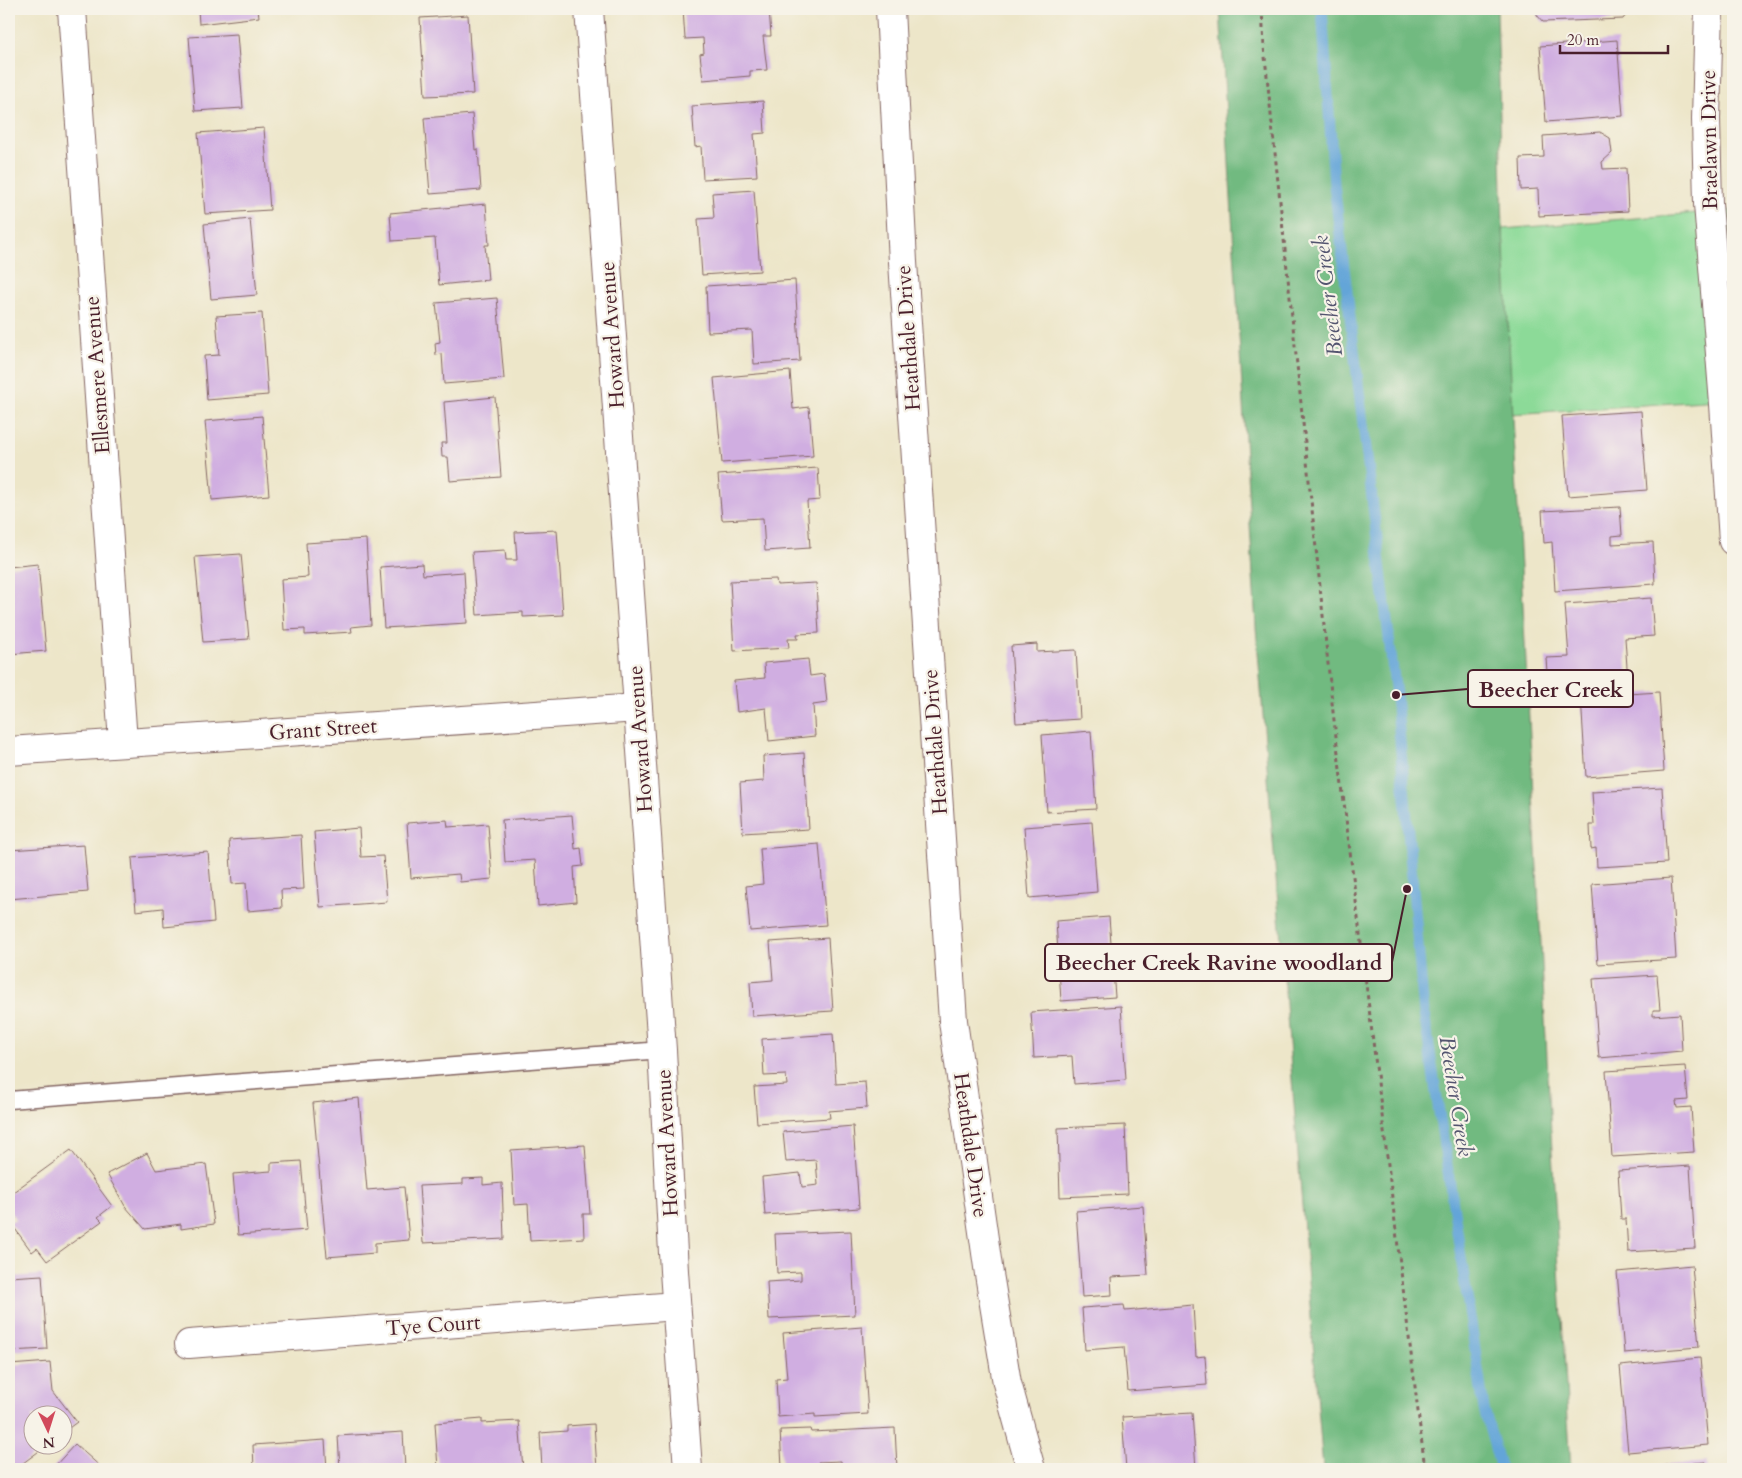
<svg xmlns="http://www.w3.org/2000/svg" width="1742" height="1478" font-family="Cardo,serif">
  <style>
    .green { fill: #8cda98; stroke: #6b7c62 }
    .forest { fill: #71ba80; stroke: #5e6c56 }
    .lines { fill: none; stroke-linecap: round; stroke-linejoin: round }
    .stream { stroke: #64a5d8; stroke-width: 11 }
    .building { fill: #d0aee1 }
    .service-casing { stroke: #836562; stroke-width: 19 }
    .minor-casing { stroke: #836562; stroke-width: 30 }
    .path { stroke: #836562; stroke-width: 3; stroke-dasharray: 4 4; stroke-linecap: butt }
    .service { stroke: #fff; stroke-width: 16 }
    .minor { stroke: #fff; stroke-width: 28 }
    .labels { text-anchor: middle; stroke-width: 4.5; stroke-linejoin: round; paint-order: stroke }
    .street-label { font-size: 21px; fill: #4a1f2b; stroke: #f7f3e8 }
    .water-label { font-size: 22px; font-style: italic; fill: #545570; stroke: #f7f3e8 }
    .leader { fill: none; stroke: #4a1f2b; stroke-width: 2 }
    .callout-dot { fill: #4a1f2b; stroke: #f7f3e8; stroke-width: 2 }
    .callout { fill: #f7f3e8; stroke: #4a1f2b; stroke-width: 2 }
    .callout-label { font-size: 22px; text-anchor: middle; font-weight: bold; fill: #4a1f2b }
  </style>
  <rect width="100%" height="100%" fill="#f7f3e8"/>
  <filter id="ink" filterUnits="userSpaceOnUse"><feTurbulence type="fractalNoise" baseFrequency=".02" numOctaves="2"/><feDisplacementMap in="SourceGraphic" scale="10" xChannelSelector="R" yChannelSelector="G"/><feConvolveMatrix kernelMatrix="1 2 1 2 8 2 1 2 1" color-interpolation-filters="sRGB"/></filter>
  <filter id="wash" filterUnits="userSpaceOnUse"><feTurbulence type="fractalNoise" baseFrequency=".0096" numOctaves="4" result="noise"/><feDisplacementMap in="SourceGraphic" scale="20" xChannelSelector="R" yChannelSelector="G"/><feGaussianBlur stdDeviation="1.12" result="paint"/><feColorMatrix in="noise" values="0 0 0 0 0 0 0 0 0 0 0 0 0 0 0 0 0 1.4 0 .05"/><feComposite in="paint" operator="in"/></filter>
  <g filter="url(#wash)">
    <rect width="100%" height="100%" fill="#ede6c9"/>
    <polygon class="green" points="1733,210 1733,399 1512,414 1503,229"/>
    <polygon class="forest" points="1220,9 1497,9 1503,229 1552,1151 1571,1469 1323,1469 1256,627"/>
    <g class="lines">
      <polyline class="stream" points="1322,9 1334,185 1396,695 1424,1013 1484,1409 1501,1469"/>
    </g>
    <g id="blocks">
      <g class="building">
        <polygon points="198,9 258,9 259,17 199,24"/>
        <polygon points="683,9 769,9 771,36 763,36 767,70 750,71 750,76 703,80 700,54 704,53 703,38 685,39"/>
        <polygon points="1537,9 1629,9 1629,11 1623,19 1543,22 1537,15"/>
        <polygon points="468,15 473,94 425,96 420,18"/>
        <polygon points="237,34 243,108 195,111 189,37"/>
        <polygon points="1617,40 1623,116 1546,122 1540,46"/>
        <polygon points="763,101 765,133 754,134 757,176 703,179 701,146 695,147 692,106"/>
        <polygon points="472,114 475,150 478,149 481,190 430,194 424,118"/>
        <polygon points="264,128 270,210 205,214 198,133"/>
        <polygon points="1600,132 1610,138 1612,153 1602,162 1603,169 1626,168 1628,211 1539,216 1538,189 1521,190 1520,158 1544,157 1543,136"/>
        <polygon points="754,190 760,271 702,275 698,219 714,218 712,193"/>
        <polygon points="486,204 489,245 485,245 488,280 439,285 435,238 392,241 390,213"/>
        <polygon points="250,219 257,295 211,299 204,224"/>
        <polygon points="795,280 800,361 754,364 752,330 708,332 706,286"/>
        <polygon points="497,298 504,379 444,384 442,354 436,355 435,343 440,342 436,303"/>
        <polygon points="262,313 268,395 207,400 204,356 219,355 216,316"/>
        <polygon points="790,371 793,409 809,407 813,456 722,463 714,378"/>
        <polygon points="495,397 501,477 450,481 448,457 442,457 441,443 447,443 444,402"/>
        <polygon points="1641,411 1647,490 1568,496 1562,416"/>
        <polygon points="262,416 269,495 212,500 205,421"/>
        <polygon points="818,468 820,500 807,501 810,548 765,551 763,518 722,520 718,475"/>
        <polygon points="1620,507 1622,535 1612,536 1612,544 1653,542 1655,584 1555,591 1552,542 1544,543 1542,511"/>
        <polygon points="557,530 563,615 523,617 523,612 477,615 472,552 505,550 506,560 517,560 515,532"/>
        <polygon points="366,539 371,625 351,627 352,632 305,635 305,629 284,630 281,579 308,577 306,543"/>
        <polygon points="241,554 249,639 203,642 195,557"/>
        <polygon points="38,564 46,651 9,654 9,567"/>
        <polygon points="422,564 423,575 464,572 467,623 384,628 380,567"/>
        <polygon points="776,579 777,585 816,583 819,633 797,634 798,639 788,639 789,648 734,651 730,581"/>
        <polygon points="1651,598 1654,636 1625,638 1628,682 1548,687 1546,658 1569,657 1565,604"/>
        <polygon points="1037,644 1037,652 1076,650 1080,719 1016,723 1011,646"/>
        <polygon points="808,659 810,676 824,674 827,703 813,705 815,736 769,741 766,708 737,712 734,681 765,678 764,663"/>
        <polygon points="1659,692 1664,771 1586,777 1581,697"/>
        <polygon points="1091,731 1096,809 1047,812 1042,735"/>
        <polygon points="804,753 809,829 743,833 740,783 764,781 763,756"/>
        <polygon points="1662,788 1667,863 1597,867 1596,848 1591,849 1590,825 1594,825 1592,792"/>
        <polygon points="572,815 575,849 581,848 583,866 574,867 576,902 538,906 535,860 505,862 502,820"/>
        <polygon points="447,820 448,827 488,824 492,879 460,882 459,874 411,878 407,823"/>
        <polygon points="1092,822 1097,892 1029,898 1024,827"/>
        <polygon points="359,828 361,857 383,856 387,902 320,907 314,832"/>
        <polygon points="301,835 304,889 281,890 282,908 248,911 246,883 232,884 229,840"/>
        <polygon points="819,844 826,925 750,931 746,886 763,884 760,849"/>
        <polygon points="84,845 88,892 9,899 9,850"/>
        <polygon points="208,852 214,922 164,927 163,908 136,911 132,858"/>
        <polygon points="1671,878 1676,959 1598,964 1592,884"/>
        <polygon points="1109,917 1115,997 1061,1001 1056,921"/>
        <polygon points="828,938 833,1011 752,1016 750,982 773,980 770,942"/>
        <polygon points="1657,975 1660,1010 1653,1010 1653,1016 1680,1014 1682,1051 1599,1058 1593,979"/>
        <polygon points="1121,1006 1126,1080 1074,1084 1072,1056 1034,1058 1031,1012"/>
        <polygon points="833,1034 836,1084 865,1082 867,1108 829,1111 830,1118 757,1123 754,1087 787,1085 786,1075 764,1076 762,1039"/>
        <polygon points="1685,1066 1688,1100 1676,1101 1677,1108 1691,1107 1694,1152 1612,1157 1606,1071"/>
        <polygon points="359,1098 367,1190 404,1187 409,1240 375,1243 375,1253 327,1257 313,1103"/>
        <polygon points="1125,1125 1128,1194 1060,1197 1058,1128"/>
        <polygon points="853,1126 859,1208 765,1215 762,1177 800,1173 802,1187 818,1185 816,1160 786,1162 783,1132"/>
        <polygon points="585,1145 590,1214 583,1214 584,1238 530,1241 528,1204 514,1205 511,1150"/>
        <polygon points="71,1150 112,1206 98,1217 102,1221 47,1261 37,1248 32,1252 10,1222 16,1219 9,1210 9,1195"/>
        <polygon points="147,1153 156,1170 206,1164 214,1224 181,1229 181,1224 145,1229 125,1206 107,1174"/>
        <polygon points="301,1161 307,1230 238,1235 233,1174 271,1171 271,1163"/>
        <polygon points="1690,1166 1695,1248 1628,1252 1626,1219 1621,1219 1618,1171"/>
        <polygon points="483,1178 483,1185 502,1183 504,1239 423,1243 419,1186 463,1184 463,1179"/>
        <polygon points="1143,1206 1148,1275 1111,1277 1112,1295 1082,1297 1076,1211"/>
        <polygon points="851,1231 855,1315 769,1319 767,1282 801,1280 801,1272 777,1273 775,1234"/>
        <polygon points="1692,1265 1699,1347 1624,1353 1617,1272"/>
        <polygon points="42,1275 47,1349 9,1351 9,1277"/>
        <polygon points="1124,1305 1125,1311 1193,1305 1196,1357 1205,1356 1207,1385 1128,1391 1124,1347 1085,1350 1082,1308"/>
        <polygon points="862,1327 868,1414 815,1417 815,1414 778,1417 776,1379 787,1378 783,1333"/>
        <polygon points="1700,1358 1708,1445 1628,1452 1620,1366"/>
        <polygon points="50,1362 53,1391 77,1422 62,1433 62,1416 32,1416 32,1446 46,1446 15,1469 9,1469 9,1365"/>
        <polygon points="1192,1413 1196,1469 1126,1469 1122,1417"/>
        <polygon points="482,1419 482,1423 519,1421 523,1469 438,1469 435,1423"/>
        <polygon points="594,1424 597,1469 542,1469 540,1433 567,1431 567,1426"/>
        <polygon points="895,1428 897,1469 842,1469 841,1461 818,1462 818,1466 782,1468 780,1430 810,1429 811,1432"/>
        <polygon points="403,1432 405,1469 340,1469 338,1436"/>
        <polygon points="325,1440 327,1469 254,1469 253,1445"/>
        <polygon points="75,1444 103,1469 52,1469"/>
        <polygon points="1706,1462 1707,1469 1633,1469 1633,1468"/>
      </g>
    </g>
  </g>
  <g filter="url(#ink)">
    <use href="#blocks" fill-opacity="0" stroke="#836562" stroke-width="1"/>
    <g class="lines">
      <g class="service-casing">
        <polyline id="service" points="9,1100 662,1050"/>
      </g>
      <g class="minor-casing">
        <g id="minor">
          <polyline points="72,9 123,742"/>
          <polyline points="589,9 662,1050 674,1271 688,1469"/>
          <polyline points="890,9 903,262 953,1021 989,1274 1007,1383 1031,1469"/>
          <polyline points="1709,9 1706,119 1708,204 1724,404 1733,541"/>
          <polyline points="9,751 638,708"/>
          <polyline points="189,1344 676,1306"/>
        </g>
      </g>
      <polyline class="path" points="1262,9 1264,47 1333,712 1425,1469"/>
      <use href="#service" class="service"/>
      <use href="#minor" class="minor"/>
    </g>
  </g>
  <g class="labels">
    <g class="street-label">
      <text transform="translate(1709 140) rotate(-91)" y="7">Braelawn Drive</text>
      <text transform="translate(612 335) rotate(-94)" y="7">Howard Avenue</text>
      <text transform="translate(908 338) rotate(-94)" y="7">Heathdale Drive</text>
      <text transform="translate(97 375) rotate(-94)" y="7">Ellesmere Avenue</text>
      <text transform="translate(323 729) rotate(-4)" y="7">Grant Street</text>
      <text transform="translate(640 739) rotate(-94)" y="7">Howard Avenue</text>
      <text transform="translate(935 742) rotate(-94)" y="7">Heathdale Drive</text>
      <text transform="translate(667 1143) rotate(-93)" y="7">Howard Avenue</text>
      <text transform="translate(971 1145) rotate(82)" y="7">Heathdale Drive</text>
      <text transform="translate(433 1325) rotate(-4)" y="7">Tye Court</text>
    </g>
    <g class="water-label">
      <text transform="translate(1327 296) rotate(-97)" y="8">Beecher Creek</text>
      <text transform="translate(1457 1096) rotate(81)" y="8">Beecher Creek</text>
    </g>
  </g>
  <path class="leader" d="M1396 695L1468 689M1407 889L1392 962"/>
  <g class="callout-dot">
    <circle cx="1396" cy="695" r="5"/>
    <circle cx="1407" cy="889" r="5"/>
  </g>
  <g class="callout">
    <rect x="1468" y="670" width="165" height="37" rx="5"/>
    <rect x="1045" y="944" width="347" height="37" rx="5"/>
  </g>
  <g class="callout-label">
    <text x="1551" y="697">Beecher Creek</text>
    <text x="1219" y="970">Beecher Creek Ravine woodland</text>
  </g>
  <rect width="1742" height="1478" fill="none" stroke="#f7f3e8" stroke-width="30"/>
  <g transform="translate(48 1430) rotate(176)"><circle r="24" fill="#f7f3e8" stroke="#b29e9c"/>
  <path d="M0-4L9 19L0 12L-9 19Z" fill="#d1495b"/>
  <text y="-8" font-size="14" font-weight="bold" text-anchor="middle" fill="#4a1f2b">N</text>
  </g>
  <path d="M1560 45v8h108v-8" fill="none" stroke="#4a1f2b" stroke-width="2.5"/>
  <text x="1567" y="45" font-size="15" fill="#4a1f2b" stroke="#f7f3e8" stroke-width="4" paint-order="stroke">20 m</text>
</svg>
